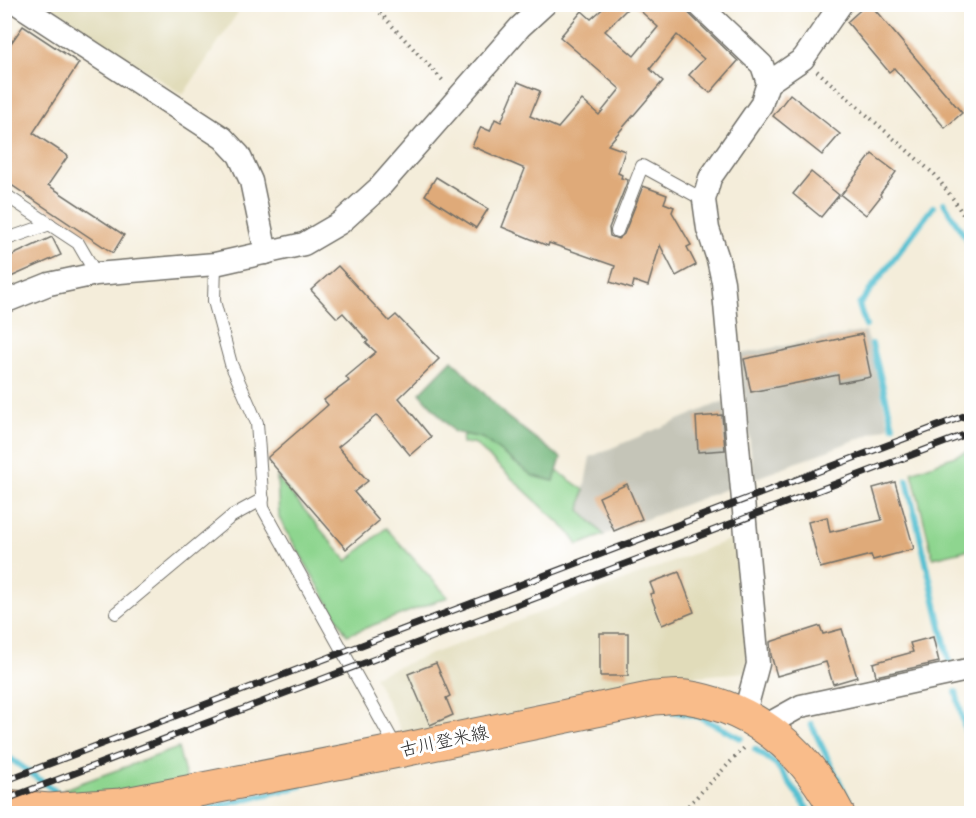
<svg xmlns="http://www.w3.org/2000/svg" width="976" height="818" font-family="'Comic Neue','Klee One',sans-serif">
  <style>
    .built { fill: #e1dcba }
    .industrial { fill: #c5c5b8 }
    .green { fill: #8ed58f; stroke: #5c805d; stroke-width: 1.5 }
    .forest { fill: #72b67a; stroke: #4e7052; stroke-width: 1.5 }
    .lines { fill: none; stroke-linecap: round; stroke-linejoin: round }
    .stream { stroke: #55c0d1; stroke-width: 6 }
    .building { fill: #dfaa79 }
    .lane-casing { stroke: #716f68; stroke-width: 14 }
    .street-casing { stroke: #716f68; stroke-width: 25 }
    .primary-casing { stroke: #716f68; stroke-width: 35 }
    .path { stroke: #716f68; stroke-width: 4; stroke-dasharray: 1.5 4.5; stroke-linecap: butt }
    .lane { stroke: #fff; stroke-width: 12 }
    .street { stroke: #fff; stroke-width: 22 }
    .primary { stroke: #f9bc8a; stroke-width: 33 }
    .rail-casing { stroke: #2b2b2b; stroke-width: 7 }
    .rail { stroke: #fff; stroke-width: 4.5; stroke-dasharray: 14; stroke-linecap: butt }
    .labels { text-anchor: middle; stroke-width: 6; stroke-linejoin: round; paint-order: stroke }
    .street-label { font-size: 18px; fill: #2b2b2b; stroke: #fff }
  </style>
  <rect width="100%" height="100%" fill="#fff"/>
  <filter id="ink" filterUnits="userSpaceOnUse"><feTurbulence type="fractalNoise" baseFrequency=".0167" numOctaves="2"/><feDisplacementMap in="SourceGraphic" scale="12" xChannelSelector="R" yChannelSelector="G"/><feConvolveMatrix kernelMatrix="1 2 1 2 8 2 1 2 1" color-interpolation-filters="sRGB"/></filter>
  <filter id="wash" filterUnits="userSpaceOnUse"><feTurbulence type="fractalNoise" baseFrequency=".008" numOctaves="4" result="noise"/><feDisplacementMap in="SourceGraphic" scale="24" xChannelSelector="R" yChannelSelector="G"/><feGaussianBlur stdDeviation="1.35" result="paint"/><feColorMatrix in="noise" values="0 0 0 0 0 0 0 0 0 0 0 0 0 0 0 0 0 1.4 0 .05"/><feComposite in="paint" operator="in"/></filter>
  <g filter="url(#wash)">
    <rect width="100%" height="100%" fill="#f4edda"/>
    <g class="built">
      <polygon points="49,5 243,5 183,95"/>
      <polygon points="734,538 747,627 747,672 639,681 407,742 374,676"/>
    </g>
    <g class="industrial">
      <polygon points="866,331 889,427 754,479 740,354"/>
      <polygon points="724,401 734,486 604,535 580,510 590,457"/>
    </g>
    <g class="green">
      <polygon points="463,434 482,438 533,476 554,481 557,471 584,490 580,510 604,535 578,545 568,531 474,443 462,444"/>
      <polygon points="971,450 971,549 933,558 912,472"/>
      <polygon points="277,477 347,561 386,528 448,597 347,635 279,518"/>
      <polygon points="178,748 187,781 79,801 64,789"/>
    </g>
    <polygon class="forest" points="452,360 506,416 561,458 554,481 533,476 482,438 454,432 420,393"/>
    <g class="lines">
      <g class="stream">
        <polyline points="944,203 972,248"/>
        <polyline points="866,326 859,305 933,207"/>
        <polyline points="872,344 893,426"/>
        <polyline points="907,480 950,665"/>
        <polyline points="956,692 972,757"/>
        <polyline points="672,711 700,717 741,738"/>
        <polyline points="811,724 855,814"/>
        <polyline points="755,749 776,764 811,814"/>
        <polyline points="4,754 65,798"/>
        <polyline points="185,814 301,786"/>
      </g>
    </g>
    <g id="blocks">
      <g class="building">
        <polygon points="632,4 605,31 634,56 658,27 633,4 679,4 738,61 710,93 689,75 704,59 677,35 650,69 663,81 608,145 625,151 618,173 622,175 621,178 628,180 609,228 610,236 618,239 624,234 643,186 667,195 664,203 674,207 672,212 691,245 687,247 696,265 676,276 660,245 648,286 634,281 632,289 610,282 615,266 549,243 548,246 502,227 525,169 472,146 481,127 490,131 495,119 501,122 518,82 540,91 530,116 558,128 582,100 599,115 620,89 560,37 582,11 591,19 607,5"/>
        <polygon points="867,4 870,4 962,113 945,128 894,68 889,72 847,22"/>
        <polygon points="23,26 79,63 33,133 68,156 48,185 124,235 113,253 4,180 4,53"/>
        <polygon points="790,94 840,134 822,155 773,116"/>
        <polygon points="872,154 896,172 880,194 881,196 866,215 841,195"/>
        <polygon points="811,172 839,195 821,217 793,194"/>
        <polygon points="436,177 488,209 476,228 425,195"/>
        <polygon points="52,237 61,255 4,280 4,259"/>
        <polygon points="338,266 389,321 396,315 439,359 399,398 431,437 410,455 377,415 338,447 368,481 354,492 379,521 346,549 268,459 268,457 328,405 324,400 349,381 346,377 376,352 366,343 368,341 343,313 337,318 311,290"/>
        <polygon points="862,334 871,377 839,383 838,375 751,392 744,359"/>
        <polygon points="722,415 725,450 698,452 696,417"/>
        <polygon points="895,482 914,549 873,560 871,555 820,568 808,522 827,517 830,532 882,520 873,488"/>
        <polygon points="627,484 642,519 614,531 599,497"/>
        <polygon points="679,572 694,612 662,625 650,594 654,593 650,583"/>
        <polygon points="820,626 823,634 842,629 857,677 833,684 826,662 777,676 771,655 770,642"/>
        <rect x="600" y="633" width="28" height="43"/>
        <polygon points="933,637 939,662 876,676 873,663 913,652 910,643"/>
        <polygon points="436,663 450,696 446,698 453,715 430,725 408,674"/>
      </g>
    </g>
  </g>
  <g filter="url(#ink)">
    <use href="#blocks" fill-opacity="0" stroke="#716f68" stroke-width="1.5"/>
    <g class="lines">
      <g class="lane-casing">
        <g id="lane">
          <polyline points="4,194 78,243 96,274"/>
          <polyline points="617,231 642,166 704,200"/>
          <polyline points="4,240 50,224"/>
          <polyline points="215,264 214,301 231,364 257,423 263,508 397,749"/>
          <polyline points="116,613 232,516 263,499"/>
        </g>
      </g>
      <g class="street-casing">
        <g id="street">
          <polyline points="18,4 223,138 239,155 251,181 266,253"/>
          <polyline points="698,4 762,65 768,83 761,105 710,178 704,200 708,229 718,259 723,282 758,664 744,716"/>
          <polyline points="768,83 803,59 841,4"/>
          <polyline points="4,302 49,284 96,274 215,264 304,244 340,223 380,187 520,27 545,4"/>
          <polyline points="765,726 801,706 972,669"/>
        </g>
      </g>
      <g class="primary-casing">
        <path id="primary" d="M4,806l45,4 72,-5 277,-54 256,-53c10,0 22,-3 32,-1 70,11 120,55 152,117"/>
      </g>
      <g class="path">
        <polyline points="372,4 445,83"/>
        <polyline points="817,71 935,175 954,200 972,229"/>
        <polyline points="680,814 746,746"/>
      </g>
      <use href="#lane" class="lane"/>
      <use href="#street" class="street"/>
      <use href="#primary" class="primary"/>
      <g class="rail-casing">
        <g id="rail">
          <polyline points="4,781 972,413"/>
          <polyline points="4,800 972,432"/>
        </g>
      </g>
      <use href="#rail" class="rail"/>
    </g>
  </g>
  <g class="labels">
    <g class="street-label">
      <text transform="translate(444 741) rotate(-12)" y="6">古川登米線</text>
    </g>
  </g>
  <rect width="976" height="818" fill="none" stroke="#fff" stroke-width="24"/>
</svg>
